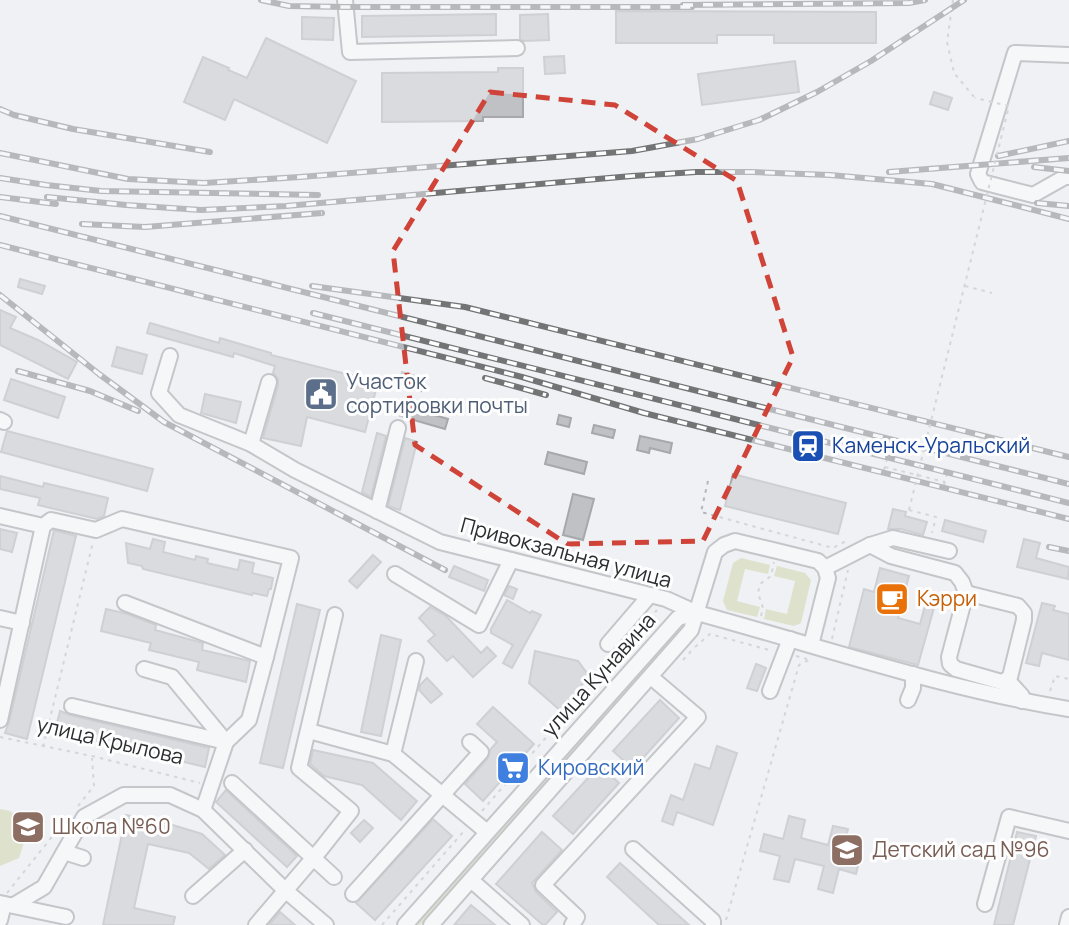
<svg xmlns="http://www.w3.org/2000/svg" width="1069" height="925" font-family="Manrope,sans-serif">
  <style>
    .green { fill: #c9d19c }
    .building { fill: #bfc1c4; stroke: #a7a8ab; stroke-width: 2 }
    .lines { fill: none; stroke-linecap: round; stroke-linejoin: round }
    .minor-casing { stroke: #919396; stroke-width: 18 }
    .path { stroke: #b4b6b8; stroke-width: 2; stroke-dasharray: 3.5 5; stroke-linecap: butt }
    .minor { stroke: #fff; stroke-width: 14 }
    .rail-casing { stroke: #737476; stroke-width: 6 }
    .rail { stroke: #fefeff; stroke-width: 3.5; stroke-dasharray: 10; stroke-linecap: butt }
    .path-bridge { stroke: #b4b6b8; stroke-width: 2; stroke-dasharray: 3.5 5; stroke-linecap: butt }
    .marked { fill: none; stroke: #d04338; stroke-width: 5; stroke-dasharray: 14 9; stroke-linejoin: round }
    .labels { text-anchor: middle; stroke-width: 6; stroke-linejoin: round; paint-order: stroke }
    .service-label { font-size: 21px; fill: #4e5e75; stroke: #fefeff; text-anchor: start }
    .transit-label { font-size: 21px; fill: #164399; stroke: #fefeff; text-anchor: start }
    .street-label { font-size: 21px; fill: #2c2d2e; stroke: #fefeff }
    .food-label { font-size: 21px; fill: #c56008; stroke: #fefeff; text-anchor: start }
    .shop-label { font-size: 21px; fill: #366cbe; stroke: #fefeff; text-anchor: start }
    .education-label { font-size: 21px; fill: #785e54; stroke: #fefeff; text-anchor: start }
  </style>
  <rect width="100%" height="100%" fill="#eff1f4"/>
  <g class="green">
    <polygon points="741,558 770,565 768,574 745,569 737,601 760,607 757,617 727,610 723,601 733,563"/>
    <polygon points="777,566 805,573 811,580 801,623 794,626 764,619 766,609 787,614 795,581 774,576"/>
    <polygon points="671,635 676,639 420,925 412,925 469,864"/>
    <polygon points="0,809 10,811 25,823 24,842 19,858 0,866"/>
  </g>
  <g class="building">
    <polygon points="616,11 876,12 876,43 774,43 774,35 717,35 717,43 616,43"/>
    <polygon points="496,14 496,35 362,37 362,16"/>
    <polygon points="548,14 549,40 523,41 520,39 520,15"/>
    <polygon points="302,17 334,18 333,40 302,39"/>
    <polygon points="266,38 356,81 327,143 234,99 225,120 184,102 203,57 229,68 228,70 247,78"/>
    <polygon points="564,56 565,73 545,74 544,57"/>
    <polygon points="795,61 799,92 702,105 698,74"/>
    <polygon points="498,68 523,68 523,117 483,117 483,121 382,122 382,73 498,72"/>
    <polygon points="934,92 952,98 948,110 930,104"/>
    <polygon points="20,279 45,286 42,294 18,287"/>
    <polygon points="0,310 16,317 10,328 38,340 77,362 68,379 0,345"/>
    <polygon points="150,323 219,343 220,338 271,353 271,355 378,382 365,432 307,417 301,446 263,438 278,385 278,379 273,373 275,366 234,353 233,357 147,333"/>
    <polygon points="117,347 147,355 142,374 112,366"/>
    <polygon points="402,372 424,379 421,391 398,386"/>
    <polygon points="11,379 65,397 58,418 4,400"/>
    <polygon points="205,394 241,402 236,423 201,413"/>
    <polygon points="403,406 448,419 445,429 400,416"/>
    <polygon points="559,415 571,418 569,427 557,424"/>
    <polygon points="594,425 615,430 613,438 592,433"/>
    <polygon points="7,431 153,469 147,491 1,452"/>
    <polygon points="377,433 386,436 371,497 362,492"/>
    <polygon points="640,436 672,443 670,453 650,448 649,453 637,450"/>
    <polygon points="405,438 417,442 400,510 388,506"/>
    <polygon points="548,452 587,462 584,474 545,464"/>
    <polygon points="733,474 846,503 838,534 725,506"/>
    <polygon points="0,476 43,487 44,483 108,498 104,516 97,519 38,505 40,498 0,489"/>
    <polygon points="573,494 594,499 583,540 563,535"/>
    <polygon points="893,509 906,512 905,516 927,522 923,535 901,529 888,529"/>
    <polygon points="945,520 986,531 983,542 942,531"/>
    <polygon points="0,529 17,533 12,552 0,549"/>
    <polygon points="54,530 76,536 27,739 5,733 9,722"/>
    <polygon points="153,539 165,542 163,552 195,560 196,556 208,559 207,563 238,570 240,560 254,563 252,573 273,578 271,589 269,589 267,596 253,593 252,595 143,569 142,566 128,563 126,543 150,549"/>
    <polygon points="1024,539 1040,543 1036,558 1069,567 1068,579 1017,567"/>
    <polygon points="373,555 381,562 357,588 349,581"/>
    <polygon points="454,566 488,580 484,591 449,577"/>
    <polygon points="880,568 909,576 898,618 920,624 928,595 937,597 918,665 849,647 864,589 874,592"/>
    <polygon points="509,586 517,589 513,599 504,595"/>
    <polygon points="507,600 530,613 532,611 541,615 512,668 503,663 513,645 491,633 491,629"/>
    <polygon points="1042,603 1055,606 1053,610 1069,614 1069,660 1042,653 1039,666 1026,663"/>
    <polygon points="297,604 320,610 283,768 260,763"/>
    <polygon points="430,607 446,616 481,653 487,647 496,656 473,677 453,656 447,661 428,641 435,635 419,618"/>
    <polygon points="106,609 128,614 156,625 155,630 203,643 202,650 250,661 246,682 197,670 199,662 149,650 151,643 101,631"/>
    <polygon points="381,635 401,640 381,736 361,732"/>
    <polygon points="535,651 578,661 589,676 561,711 529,683"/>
    <polygon points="756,664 766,668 757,691 747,688"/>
    <polygon points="427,678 442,694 431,703 419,690 420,685"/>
    <polygon points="660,700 679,718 633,769 613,751"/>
    <polygon points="493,707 534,744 483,801 465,784 488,758 490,750 497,742 477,724"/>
    <polygon points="60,711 70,715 209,748 205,767 55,731"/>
    <polygon points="717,746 737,753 713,825 677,812 673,825 662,821 671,795 683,800 695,764 710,769"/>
    <polygon points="313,750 373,763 417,801 401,820 362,785 324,776 310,764"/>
    <polygon points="600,765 619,783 573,834 553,816"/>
    <polygon points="226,790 297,856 287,867 216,802"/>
    <polygon points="126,815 166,823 202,834 225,855 209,869 189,853 148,844 134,908 175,917 173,925 103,925"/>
    <polygon points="789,816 805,820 801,838 828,845 833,826 848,829 842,854 860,858 856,874 839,869 833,893 818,889 824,866 795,859 789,882 774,879 780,856 760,851 764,834 783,839"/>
    <polygon points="433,819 452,836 375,920 356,903"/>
    <polygon points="364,820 373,828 360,842 351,833"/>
    <polygon points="542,832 562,850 532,883 536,892 557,912 545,925 543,925 496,884"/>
    <polygon points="1017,832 1036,836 1013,925 994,925"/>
    <polygon points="620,863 689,925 659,925 607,877"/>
    <polygon points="471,905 495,925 454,925"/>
    <polygon points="280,912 295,925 269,925"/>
  </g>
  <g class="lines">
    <g class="minor-casing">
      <g id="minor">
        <polyline points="345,0 350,52 517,48"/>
        <polyline points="1069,55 1015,53 978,174 982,182 1033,195 1065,177 1069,177"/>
        <path d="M170,356l-11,37 20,22 72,29 44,26 145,72 226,57 31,14c123,33 246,76 372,96"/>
        <polyline points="0,420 4,422"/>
        <polyline points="251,444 269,382"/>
        <polyline points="377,511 398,428"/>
        <polyline points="0,516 43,526 51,520 96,530 122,519 291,558 266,657 249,720 226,742 203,810"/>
        <polyline points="870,545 891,556 955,573 962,582 966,593 949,657 950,664 956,669 1012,685 1022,696 1022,701"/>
        <polyline points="825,568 870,545 893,538 949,551"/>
        <polyline points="395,574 479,625 511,560"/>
        <polyline points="966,593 1018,606 1024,613 1024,620 1010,677 1003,682"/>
        <polyline points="125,603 266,657"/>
        <polyline points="0,618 22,623"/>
        <polyline points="608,644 650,595"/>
        <polyline points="144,669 172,677 226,742"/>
        <polyline points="770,691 790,639"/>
        <polyline points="908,700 913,688 913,674"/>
        <polyline points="72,706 226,742"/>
        <polyline points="0,720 43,526"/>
        <polyline points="309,731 393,754 487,832"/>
        <polyline points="393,754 416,661"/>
        <polyline points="232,783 334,877"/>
        <polyline points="633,849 713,921 713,925"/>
        <polyline points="64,852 83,858"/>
        <polyline points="471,880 522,925"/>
        <polyline points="353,894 481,752 470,742"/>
        <polyline points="193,896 245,850"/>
        <polyline points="0,903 66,917"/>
        <polyline points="985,904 1009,817 1069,831"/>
        <polyline points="14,905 44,887 84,817 124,795 170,795 203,810 286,891 326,925"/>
        <polyline points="0,920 4,904"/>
        <polyline points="256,925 321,849 351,811 299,768 335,615"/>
        <polyline points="405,925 678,618 697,613"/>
        <polyline points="431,925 691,630 715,552 724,545 735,541 777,551 818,561 825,568 828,578 811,645"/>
        <polyline points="572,925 577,917 543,885 698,717 651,677"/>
        <polyline points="1067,925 1069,917"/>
      </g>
    </g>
    <g class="path">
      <polyline points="953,0 947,42 954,73 975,98"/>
      <polyline points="965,286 992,293"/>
      <polyline points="885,467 945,482"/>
      <polyline points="884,470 887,459"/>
      <polyline points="708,481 701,512 833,548 846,541 847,543"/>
      <polyline points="944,485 947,474"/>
      <polyline points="909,510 936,517 932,533"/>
      <polyline points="761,616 763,608 758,593 760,584 771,576 774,562"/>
      <polyline points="832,639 848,570"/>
      <polyline points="695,647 710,634 773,651"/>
      <polyline points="796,656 807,659"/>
      <polyline points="683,660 694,648"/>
      <polyline points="1050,691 1055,676 1069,679"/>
      <polyline points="0,737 92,756 200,783"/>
      <polyline points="43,747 93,542"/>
      <polyline points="78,806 94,786 92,758"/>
      <polyline points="482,811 657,610"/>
      <polyline points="7,893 67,818"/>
      <polyline points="726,920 799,665 811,659"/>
      <polyline points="382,925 464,831"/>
    </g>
    <use href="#minor" class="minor"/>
    <g class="rail-casing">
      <g id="rail">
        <polyline points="261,0 289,6 346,7 692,7"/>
        <polyline points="683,5 909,3 925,0"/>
        <polyline points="0,109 14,115 73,129 210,152"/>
        <polyline points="0,153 128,179 204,183 300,177 632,151 698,139 759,120 817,92 871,61 964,0"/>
        <polyline points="998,156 1069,141"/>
        <polyline points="1034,167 1069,171"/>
        <polyline points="889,172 1069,158"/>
        <polyline points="0,178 46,185 101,191 318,195"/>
        <polyline points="0,197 56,204"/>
        <polyline points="47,197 126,205 201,210 286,206 632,176 696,172 752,172 830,175 932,184 1069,219"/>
        <polyline points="1037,203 1069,206"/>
        <polyline points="0,216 1069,484"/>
        <polyline points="82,224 145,227 322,213"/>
        <polyline points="0,245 522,377 644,413 1069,519"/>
        <polyline points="312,286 465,307 1069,457"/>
        <polyline points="0,295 99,374 164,422 445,570"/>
        <polyline points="313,313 1069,503"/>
        <polyline points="18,371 90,391 138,411"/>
        <polyline points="485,378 546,395"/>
        <polyline points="1049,547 1069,551"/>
      </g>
    </g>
    <use href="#rail" class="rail"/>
    <polyline class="path-bridge" points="909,510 1009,106 975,98"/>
  </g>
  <path d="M0 0H1069V925H0ZM490,92l125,13 122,76 56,176 -90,184 -136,3 -152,-99 -22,-194z" fill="#eff1f4" fill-opacity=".55" fill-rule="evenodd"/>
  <path class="marked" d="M490,92l125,13 122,76 56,176 -90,184 -136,3 -152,-99 -22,-194z"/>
  <defs>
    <g id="civic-square" transform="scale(1.75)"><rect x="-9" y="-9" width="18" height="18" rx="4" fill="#5c6f8a" stroke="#fefeff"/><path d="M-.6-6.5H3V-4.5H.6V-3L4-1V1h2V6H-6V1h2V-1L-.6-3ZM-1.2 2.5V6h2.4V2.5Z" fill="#fff"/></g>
    <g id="station-square" transform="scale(1.75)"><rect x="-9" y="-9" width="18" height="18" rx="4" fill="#1a4fb4" stroke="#fefeff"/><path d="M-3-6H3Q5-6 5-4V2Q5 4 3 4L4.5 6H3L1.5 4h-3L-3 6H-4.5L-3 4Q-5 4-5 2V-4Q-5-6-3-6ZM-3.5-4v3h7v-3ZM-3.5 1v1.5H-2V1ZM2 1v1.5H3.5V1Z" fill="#fff"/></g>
    <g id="cafe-square" transform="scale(1.75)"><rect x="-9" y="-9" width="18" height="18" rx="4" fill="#e8710a" stroke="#fefeff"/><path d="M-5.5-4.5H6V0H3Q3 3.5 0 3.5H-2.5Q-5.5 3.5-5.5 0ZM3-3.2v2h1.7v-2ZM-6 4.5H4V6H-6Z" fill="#fff"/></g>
    <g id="supermarket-square" transform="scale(1.75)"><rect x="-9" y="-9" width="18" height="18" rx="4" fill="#3f7fe0" stroke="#fefeff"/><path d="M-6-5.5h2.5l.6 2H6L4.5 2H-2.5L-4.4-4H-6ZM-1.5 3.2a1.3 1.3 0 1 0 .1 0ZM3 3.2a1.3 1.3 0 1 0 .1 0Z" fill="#fff"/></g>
    <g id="school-square" transform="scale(1.75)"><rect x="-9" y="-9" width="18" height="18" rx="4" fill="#8d6e63" stroke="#fefeff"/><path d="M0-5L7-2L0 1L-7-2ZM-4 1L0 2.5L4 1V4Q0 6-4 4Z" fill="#fff"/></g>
  </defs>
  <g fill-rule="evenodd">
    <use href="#civic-square" x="321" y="394"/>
    <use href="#station-square" x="808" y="446"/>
    <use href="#cafe-square" x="892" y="599"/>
    <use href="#supermarket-square" x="513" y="768"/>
    <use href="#school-square" x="28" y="827"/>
    <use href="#school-square" x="847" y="850"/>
  </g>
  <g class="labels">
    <g class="service-label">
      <text x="346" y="389">Участок<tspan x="346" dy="24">сортировки почты</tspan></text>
    </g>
    <g class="transit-label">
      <text x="832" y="453">Каменск-Уральский</text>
    </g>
    <g class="street-label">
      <text transform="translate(566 553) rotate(15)" y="7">Привокзальная улица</text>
      <text transform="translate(599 675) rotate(-48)" y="7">улица Кунавина</text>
      <text transform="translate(110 741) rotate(13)" y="7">улица Крылова</text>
    </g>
    <g class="food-label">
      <text x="917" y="606">Кэрри</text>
    </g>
    <g class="shop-label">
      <text x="538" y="775">Кировский</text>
    </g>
    <g class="education-label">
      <text x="52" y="834">Школа №60</text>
      <text x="872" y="857">Детский сад №96</text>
    </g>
  </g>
</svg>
